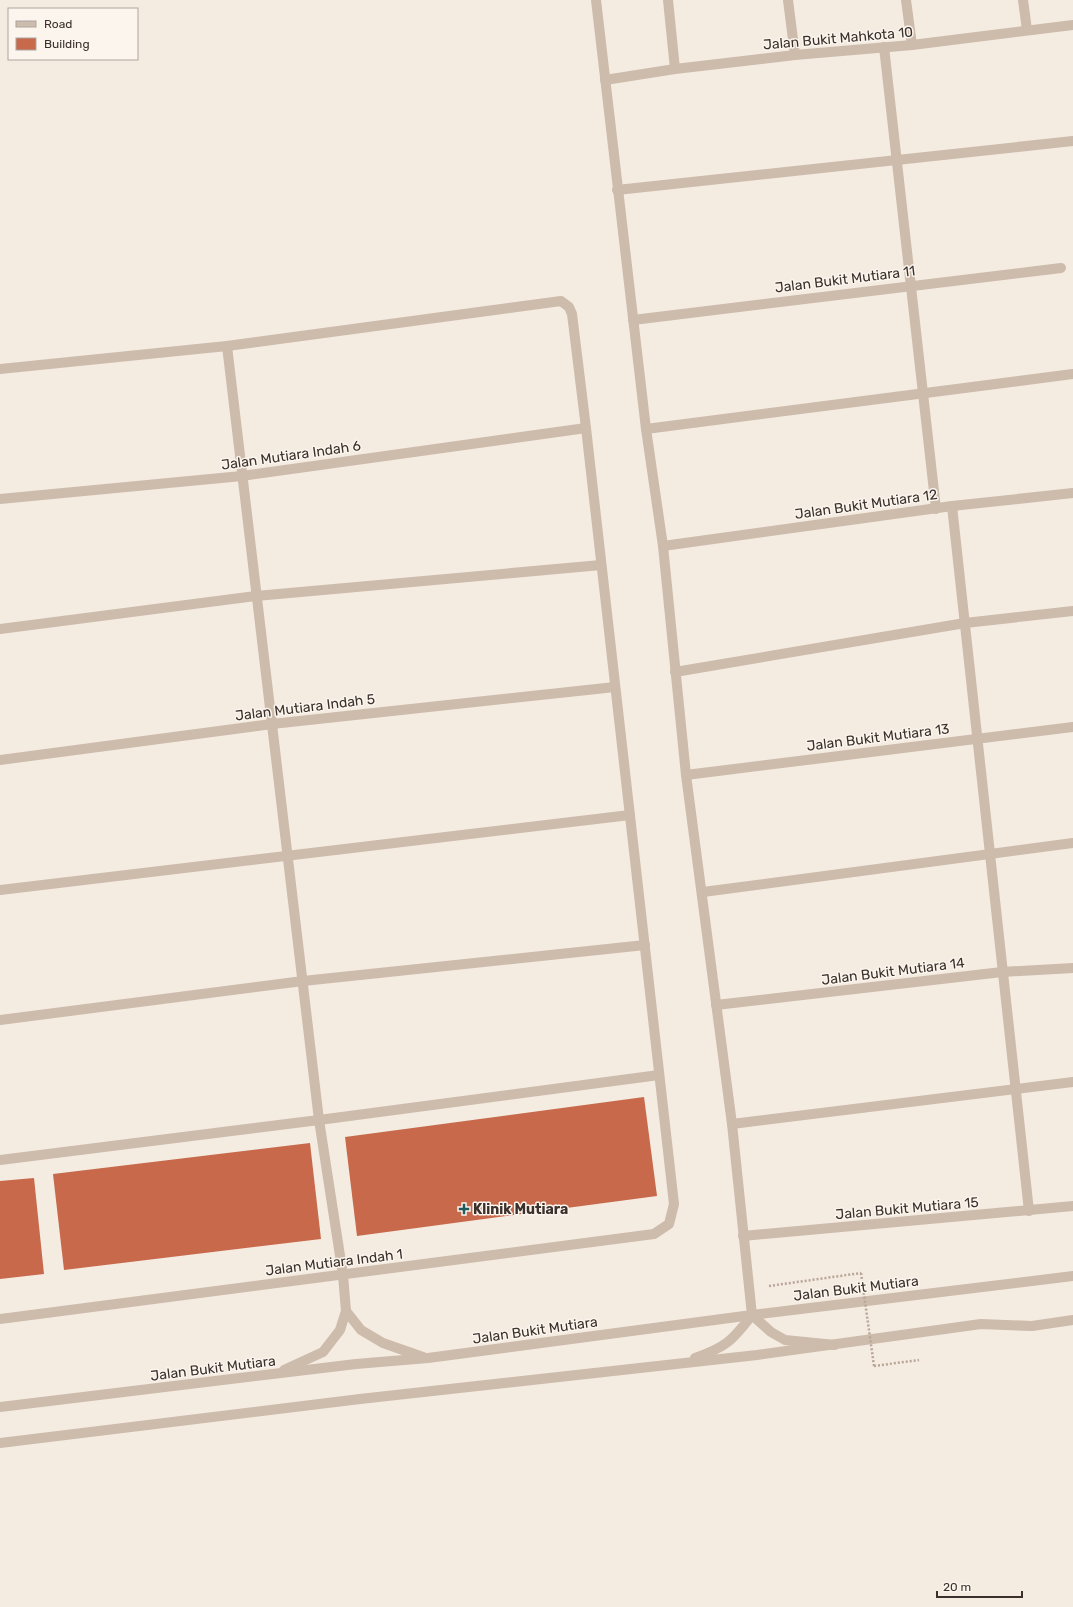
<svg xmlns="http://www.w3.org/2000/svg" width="1073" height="1607" font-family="Rubik,sans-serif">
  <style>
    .building { fill: #c8694b }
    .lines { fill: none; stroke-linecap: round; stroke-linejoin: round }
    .path { stroke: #b9a596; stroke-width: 2.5; stroke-dasharray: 2 2; stroke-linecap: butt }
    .minor { stroke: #cdbbac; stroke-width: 10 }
    .path-bridge { stroke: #b9a596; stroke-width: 2.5; stroke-dasharray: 2 2; stroke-linecap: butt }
    .poi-dot { fill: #1f5a5e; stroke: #fbf5ee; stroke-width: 1.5 }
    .labels { text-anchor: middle; stroke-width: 3; stroke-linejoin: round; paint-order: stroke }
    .street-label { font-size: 14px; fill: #3b302b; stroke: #fbf5ee }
    .poi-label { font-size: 14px; font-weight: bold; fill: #3b302b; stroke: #fbf5ee; text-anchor: start }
  </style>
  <rect width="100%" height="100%" fill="#f4ebe1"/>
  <g class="building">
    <polygon points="644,1097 657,1196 357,1236 345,1137"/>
    <polygon points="310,1143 321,1239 64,1270 53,1174"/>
    <polygon points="34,1178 44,1274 0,1279 0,1181"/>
  </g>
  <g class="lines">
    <g class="path">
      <polyline points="769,1286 861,1273"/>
      <polyline points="874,1366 919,1360"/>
    </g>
    <g class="minor">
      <polyline points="596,0 646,429 663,546 686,775 732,1124 752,1315 771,1332 785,1340 835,1345"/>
      <polyline points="668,0 675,69"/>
      <polyline points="788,0 795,55"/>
      <polyline points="906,0 912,45"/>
      <polyline points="1023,0 1027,30"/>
      <polyline points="884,47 936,509"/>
      <polyline points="605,80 675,69 795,55 912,45 1073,25"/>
      <polyline points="617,190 1073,141"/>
      <polyline points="633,320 1061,268"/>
      <polyline points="227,346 319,1120 343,1275 346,1311 340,1330 323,1352 284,1370"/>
      <polyline points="0,369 227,346 561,301 569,307 572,314 586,428 674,1204 669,1224 654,1234 0,1319"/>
      <polyline points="646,429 1073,374"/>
      <polyline points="0,499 242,476 586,428"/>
      <polyline points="952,506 1029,1211"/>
      <polyline points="663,546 952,506 1073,493"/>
      <polyline points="0,629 256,596 601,565"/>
      <polyline points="675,672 965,623 1073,611"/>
      <polyline points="0,760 272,724 615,687"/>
      <polyline points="686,775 1073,727"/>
      <polyline points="0,890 630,815"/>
      <polyline points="703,892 1073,843"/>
      <polyline points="716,1005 1002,972 1073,968"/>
      <polyline points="0,1020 303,981 645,945"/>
      <polyline points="732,1124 1073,1082"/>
      <polyline points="0,1160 319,1120 659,1075"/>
      <polyline points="743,1236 1073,1206"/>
      <polyline points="346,1311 361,1330 383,1343 423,1357"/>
      <path d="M695,1358c31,-11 37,-17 57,-43"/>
      <polyline points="0,1407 356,1364 428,1358 752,1315 1073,1276"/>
      <polyline points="0,1443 360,1399 757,1355 981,1324 1032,1326 1073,1320"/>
    </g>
    <polyline class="path-bridge" points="861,1273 874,1366"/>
  </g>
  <path class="poi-dot" d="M462 1203h4v4h4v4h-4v4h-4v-4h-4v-4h4z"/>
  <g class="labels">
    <g class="street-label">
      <text transform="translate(838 38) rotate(-5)" y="5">Jalan Bukit Mahkota 10</text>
      <text transform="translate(845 279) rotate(-7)" y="5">Jalan Bukit Mutiara 11</text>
      <text transform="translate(291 455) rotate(-8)" y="5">Jalan Mutiara Indah 6</text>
      <text transform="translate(866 504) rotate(-8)" y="5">Jalan Bukit Mutiara 12</text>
      <text transform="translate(305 707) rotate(-7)" y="5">Jalan Mutiara Indah 5</text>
      <text transform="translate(878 737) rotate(-7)" y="5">Jalan Bukit Mutiara 13</text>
      <text transform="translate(893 971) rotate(-7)" y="5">Jalan Bukit Mutiara 14</text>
      <text transform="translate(907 1208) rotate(-5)" y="5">Jalan Bukit Mutiara 15</text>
      <text transform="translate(334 1262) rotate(-7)" y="5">Jalan Mutiara Indah 1</text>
      <text transform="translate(856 1288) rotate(-7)" y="5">Jalan Bukit Mutiara</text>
      <text transform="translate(535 1330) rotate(-8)" y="5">Jalan Bukit Mutiara</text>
      <text transform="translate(213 1368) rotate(-7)" y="5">Jalan Bukit Mutiara</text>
    </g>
    <g class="poi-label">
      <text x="473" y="1214">Klinik Mutiara</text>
    </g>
  </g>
  <rect x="8" y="8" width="130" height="52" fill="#fbf5ee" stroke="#aea6a0"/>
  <rect x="16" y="21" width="20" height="6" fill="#cdbbac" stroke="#aea6a0"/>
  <text x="44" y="28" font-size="12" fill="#3b302b">Road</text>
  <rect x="16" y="38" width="20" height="12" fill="#c8694b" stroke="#aea6a0"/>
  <text x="44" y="48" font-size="12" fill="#3b302b">Building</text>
  <path d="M937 1591v6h85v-6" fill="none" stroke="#3b302b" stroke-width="2"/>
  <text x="943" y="1591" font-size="12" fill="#3b302b" stroke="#fbf5ee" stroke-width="3" paint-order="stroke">20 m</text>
</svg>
